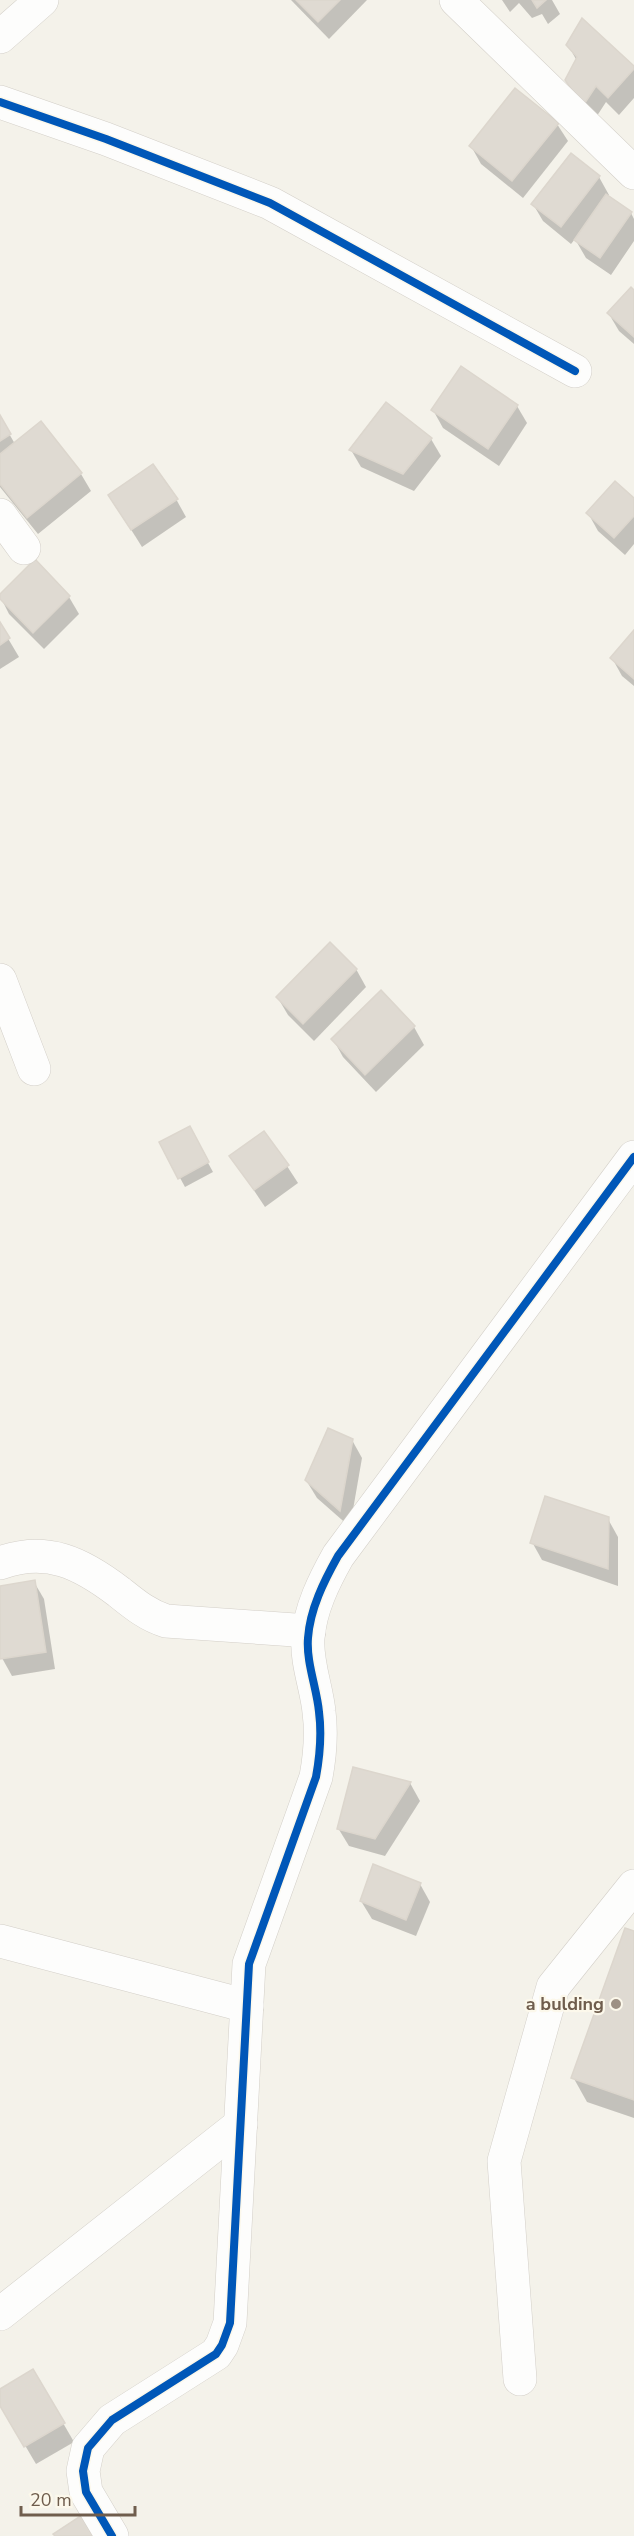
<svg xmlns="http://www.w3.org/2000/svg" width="634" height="2536" font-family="'Nunito Sans',sans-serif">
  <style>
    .shadow { fill: #0003 }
    .building { fill: #dfdad2; stroke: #dcd6cd; stroke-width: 1.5 }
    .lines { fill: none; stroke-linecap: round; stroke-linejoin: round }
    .minor-casing { stroke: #d3cfc8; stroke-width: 34 }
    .minor { stroke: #fdfdfc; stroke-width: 33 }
    .cycleway-casing { stroke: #fcf8eb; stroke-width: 11 }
    .cycleway { stroke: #0057b8; stroke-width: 8 }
    .poi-dot { fill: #9e9184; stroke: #fcf8eb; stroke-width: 2 }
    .labels { text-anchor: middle; stroke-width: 4.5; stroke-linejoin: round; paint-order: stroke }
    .poi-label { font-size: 18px; font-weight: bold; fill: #6f5d4d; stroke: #fcf8eb; text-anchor: end }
  </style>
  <rect width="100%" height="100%" fill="#f4f2ea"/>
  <g class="shadow">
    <polygon points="291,0 367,0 329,39"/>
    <polygon points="502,0 552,0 560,14 548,24 542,14 532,18 519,3 510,12"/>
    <polygon points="568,45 634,68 634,98 619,115 606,102 593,122 577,98 577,61"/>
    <polygon points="557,124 568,141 523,198 481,164 471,146"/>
    <polygon points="599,177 609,195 607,197 631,213 634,219 634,241 611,275 586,258 575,239 571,244 543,221 533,204"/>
    <polygon points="634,292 634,344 619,331 609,314"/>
    <polygon points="517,406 527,423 499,466 443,428 433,410"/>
    <polygon points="0,418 15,444 81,474 91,491 38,534 0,487"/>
    <polygon points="431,439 441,456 414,491 361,467 351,450"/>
    <polygon points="110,496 176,499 186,517 142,547"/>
    <polygon points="634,500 634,544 625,555 598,531 588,513"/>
    <polygon points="0,596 69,597 79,614 44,649 9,614"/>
    <polygon points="0,625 19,657 0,669"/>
    <polygon points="634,633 634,686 622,676 612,658"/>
    <polygon points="356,969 366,987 314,1041 288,1015 278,998"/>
    <polygon points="381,992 414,1027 424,1045 376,1092 343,1057 333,1039"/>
    <polygon points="189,1128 213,1172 185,1187 161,1143"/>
    <polygon points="231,1156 287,1166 298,1183 265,1207"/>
    <polygon points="352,1440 362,1458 350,1527 317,1498 306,1480"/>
    <polygon points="608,1519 618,1537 618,1586 542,1560 532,1542"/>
    <polygon points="34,1582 44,1599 55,1669 12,1676 2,1658 0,1647 0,1587"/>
    <polygon points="410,1783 420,1801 385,1856 349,1846 338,1828"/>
    <polygon points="420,1884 430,1902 416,1936 372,1919 361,1901"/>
    <polygon points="634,1933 634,2118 587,2102 573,2077"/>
    <polygon points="33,2371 74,2442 36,2464 0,2403 0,2390"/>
  </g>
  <g class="building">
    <polygon points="296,0 340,0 318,22"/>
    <polygon points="532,0 546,0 537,8"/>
    <polygon points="582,18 634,66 634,69 608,98 596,86 583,106 565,80 577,57 566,45"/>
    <polygon points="515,88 559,123 512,181 469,146"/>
    <polygon points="571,153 600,176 561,227 531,204"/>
    <polygon points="606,194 632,212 600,258 574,240"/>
    <polygon points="631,287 634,290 634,337 607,313"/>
    <polygon points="461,366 518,405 488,449 431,410"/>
    <polygon points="386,402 432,438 403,474 349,450"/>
    <polygon points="0,415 11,434 0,441"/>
    <polygon points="41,421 82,473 27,518 0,484 0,454"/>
    <polygon points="153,464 178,499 131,530 108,495"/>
    <polygon points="615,481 634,498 634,516 614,538 586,513"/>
    <polygon points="35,559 70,596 33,633 0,599 0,594"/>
    <polygon points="0,622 10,638 0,645"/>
    <polygon points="634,630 634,679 610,658"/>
    <polygon points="330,942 357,969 303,1024 276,997"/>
    <polygon points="381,990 415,1026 365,1075 331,1039"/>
    <polygon points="190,1126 209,1162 178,1179 159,1142"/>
    <polygon points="264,1131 289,1165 254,1190 229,1156"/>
    <polygon points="328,1428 353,1439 340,1511 305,1480"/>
    <polygon points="545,1496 609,1517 608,1569 530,1543"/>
    <polygon points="35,1580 46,1652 0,1659 0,1586"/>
    <polygon points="353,1767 411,1782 375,1839 337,1829"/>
    <polygon points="373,1864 421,1883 406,1920 360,1901"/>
    <polygon points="625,1928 634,1931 634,2100 571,2078"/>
    <polygon points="33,2369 65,2423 24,2447 0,2406 0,2389"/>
    <polygon points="82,2515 96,2536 55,2536 53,2534"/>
  </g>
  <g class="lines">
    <g class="minor-casing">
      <g id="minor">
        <polyline points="456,0 634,173"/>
        <polyline points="0,37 42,0"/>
        <polyline points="0,102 106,139 270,203 575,371"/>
        <polyline points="0,515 24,548"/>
        <polyline points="0,980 34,1069"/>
        <path d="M0,1563c47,-17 81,0 119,29 15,12 28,23 47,29l143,10"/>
        <polyline points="0,1941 247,2006"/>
        <polyline points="0,2314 241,2124"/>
        <polyline points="520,2379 504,2161 553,1987 634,1886"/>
        <path d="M112,2536l-26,-44 -3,-21 5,-23 24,-28 104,-66 6,-9 8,-22 19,-359 67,-187c4,-22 6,-42 3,-65 -2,-23 -13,-50 -11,-74 2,-29 16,-57 30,-82l296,-399"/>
      </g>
    </g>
    <use href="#minor" class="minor"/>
    <g class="cycleway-casing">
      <g id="cycleway">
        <polyline points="0,102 106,139 270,203 575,371"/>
        <path d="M112,2536l-26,-44 -3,-21 5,-23 24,-28 104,-66 6,-9 8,-22 19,-359 67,-187c4,-22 6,-42 3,-65 -2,-23 -13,-50 -11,-74 2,-29 16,-57 30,-82l296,-399"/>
      </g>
    </g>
    <use href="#cycleway" class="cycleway"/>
  </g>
  <circle class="poi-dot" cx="616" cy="2004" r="6"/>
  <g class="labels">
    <g class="poi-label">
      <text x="604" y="2010">a bulding</text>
    </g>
  </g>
  <path d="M21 2506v9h114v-9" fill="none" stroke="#6f5d4d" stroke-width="3"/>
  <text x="30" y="2506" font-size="18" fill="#6f5d4d" stroke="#fcf8eb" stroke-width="4.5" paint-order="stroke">20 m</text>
</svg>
